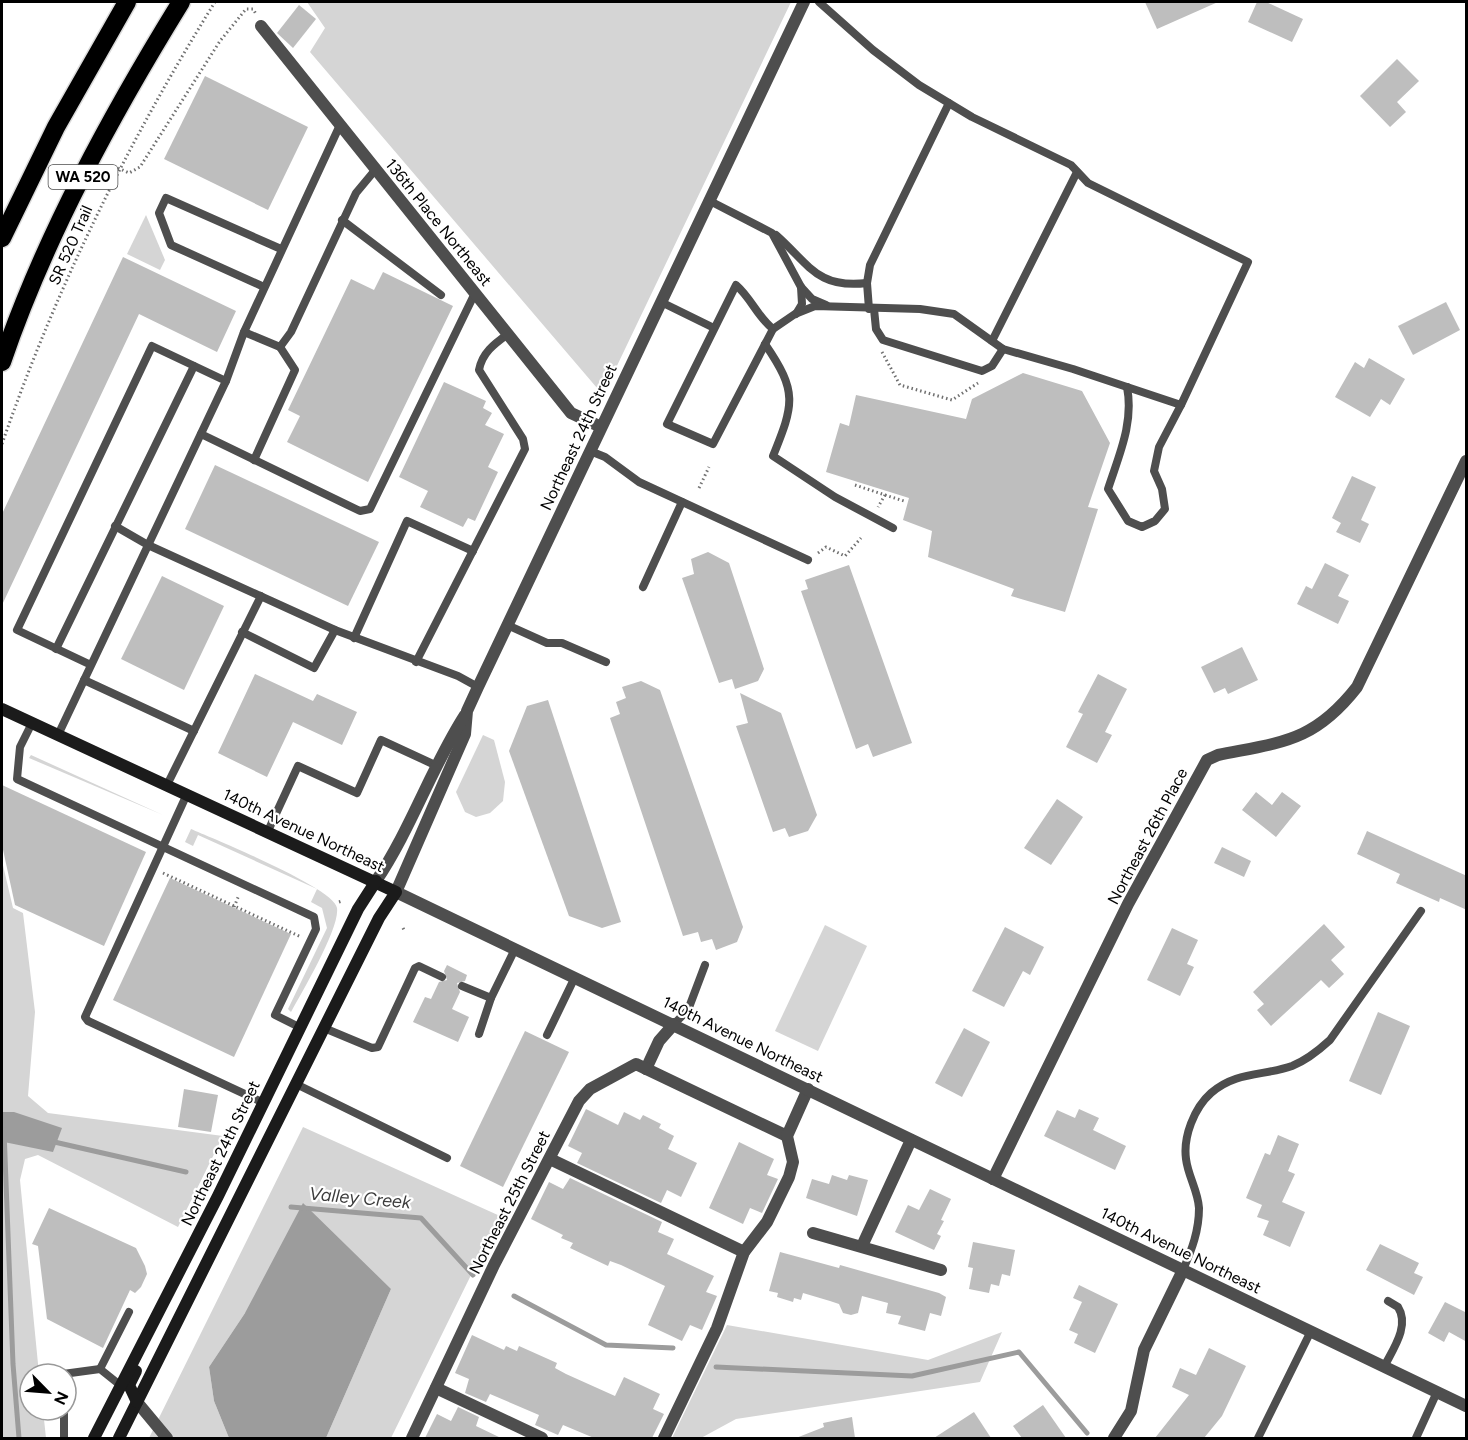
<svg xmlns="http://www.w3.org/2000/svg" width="1468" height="1440" font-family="Figtree,sans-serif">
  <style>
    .green { fill: #d5d5d5 }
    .water { fill: #9c9c9c }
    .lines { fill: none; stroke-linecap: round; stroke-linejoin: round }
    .stream { stroke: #9c9c9c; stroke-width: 5 }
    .building { fill: #bebebe }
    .motorway-casing { stroke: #dbdbdb; stroke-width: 21 }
    .path { stroke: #707070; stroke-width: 3; stroke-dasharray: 1.5 3; stroke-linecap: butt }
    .service { stroke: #4e4e4e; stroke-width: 8 }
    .minor { stroke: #4e4e4e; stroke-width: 12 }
    .tertiary { stroke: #4e4e4e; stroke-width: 12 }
    .secondary { stroke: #1b1b1b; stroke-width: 12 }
    .motorway { stroke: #000; stroke-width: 18 }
    .labels { text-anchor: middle; stroke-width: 4.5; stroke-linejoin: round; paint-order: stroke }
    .shield { fill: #fff; stroke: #4c4c4c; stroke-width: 1.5 }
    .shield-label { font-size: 15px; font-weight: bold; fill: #000 }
    .street-label { font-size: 16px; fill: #000; stroke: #fff }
    .water-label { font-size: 18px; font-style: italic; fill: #3d3d3d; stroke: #fff }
  </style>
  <rect width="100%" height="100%" fill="#fff"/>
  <g class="green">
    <polygon points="307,2 791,2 603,395 310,52 325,28"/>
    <polygon points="146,215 165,260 160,270 127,254"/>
    <polygon points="483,735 494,740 505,782 503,801 490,813 476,817 465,812 456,792"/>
    <polygon points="31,755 163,815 29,758"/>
    <path d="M191,829c23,10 144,59 146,79 3,20 -35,84 -46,104l-3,-3 39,-81 -5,-20 -11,-6 6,-13 -119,-54 -5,11 -8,-4z"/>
    <polygon points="2,861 13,908 23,913 35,1012 28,1096 48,1113 223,1136 178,1227 38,1155 25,1159 20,1180 39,1374 30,1374 30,1410 43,1410 46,1438 2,1438"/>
    <polygon points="825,925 867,946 818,1051 775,1031"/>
    <polygon points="303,1127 500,1216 391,1438 326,1438 391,1289 245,1313 209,1367 214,1401 229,1438 149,1438"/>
    <polygon points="727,1325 928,1360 1002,1332 980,1382 736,1419 701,1438 672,1438"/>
  </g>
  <g class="water">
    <polygon points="2,1112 14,1112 62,1128 53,1152 4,1142"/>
    <polygon points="303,1203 391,1289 326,1438 229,1438 214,1401 209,1367 245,1313"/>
  </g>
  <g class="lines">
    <g class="stream">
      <polyline points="4,1130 13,1364 19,1438"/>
      <polyline points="50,1141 186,1172"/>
      <polyline points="291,1207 421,1218 473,1275"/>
      <polyline points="514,1296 606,1345 673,1348"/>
      <polyline points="716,1367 912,1376 1019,1352 1087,1433"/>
    </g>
  </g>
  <g class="building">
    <polygon points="1145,2 1218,2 1157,29"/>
    <polygon points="1257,2 1266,2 1303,19 1292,42 1248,22"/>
    <polygon points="299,5 316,19 293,48 277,33"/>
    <polygon points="1397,59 1419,81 1397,102 1406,112 1390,127 1360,96"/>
    <polygon points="205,76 308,127 268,210 164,159"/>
    <polygon points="123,257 236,311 217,352 139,314 2,605 2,514"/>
    <polygon points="383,272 453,306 368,482 287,442 300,416 288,410 351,279 374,290"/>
    <polygon points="1446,302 1460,330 1413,355 1398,326"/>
    <polygon points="1369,358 1405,379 1390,405 1381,399 1370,417 1335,397 1355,362 1364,368"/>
    <polygon points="1023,373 1082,391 1110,443 1088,507 1098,509 1065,612 1011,596 1014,589 928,557 932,531 903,520 909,498 826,472 840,423 849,426 856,395 966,419 972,399"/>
    <polygon points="444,382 486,401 483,408 492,413 485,425 504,434 488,467 498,472 475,521 468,518 463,527 420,507 428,491 399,477"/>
    <polygon points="215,465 379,542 348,606 185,529"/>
    <polygon points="1352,476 1376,487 1361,520 1369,524 1360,543 1336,532 1341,523 1332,518"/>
    <polygon points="708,552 729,563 764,669 758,681 735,689 732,679 719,683 682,578 694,574 691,559"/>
    <polygon points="1325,563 1349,575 1338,596 1349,601 1338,624 1297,604 1306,586 1312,589"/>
    <polygon points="849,565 912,743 873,757 868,744 856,749 801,591 808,589 805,580"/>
    <polygon points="162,576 224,606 184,690 121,659"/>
    <polygon points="1242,647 1258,680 1228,694 1225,688 1214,693 1201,667"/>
    <polygon points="255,674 313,701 317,694 357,712 342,745 293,722 267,777 218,753"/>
    <polygon points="1098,674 1127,689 1105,732 1112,735 1097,763 1066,747 1083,714 1078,712"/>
    <polygon points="641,681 660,690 743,927 737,942 716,950 712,939 701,942 698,932 683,936 610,718 620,714 616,702 626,698 622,687"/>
    <polygon points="740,693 781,713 817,815 808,831 789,837 785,828 773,832 736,726 748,723"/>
    <polygon points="548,700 621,922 602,928 569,916 509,751 527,706"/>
    <polygon points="2,785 146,852 104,946 15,905 2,845"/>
    <polygon points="1256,792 1272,805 1282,792 1301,806 1276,837 1242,810"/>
    <polygon points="1057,799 1083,817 1051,865 1024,848"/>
    <polygon points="1367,831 1467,876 1467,910 1440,898 1439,902 1396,883 1400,874 1357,854"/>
    <polygon points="1222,847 1251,861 1244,877 1214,863"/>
    <polygon points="170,878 291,934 234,1057 113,1000"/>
    <polygon points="1324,924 1345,947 1331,960 1344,974 1329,988 1321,980 1271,1026 1257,1010 1264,1004 1253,992"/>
    <polygon points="1005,927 1044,947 1030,975 1023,971 1004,1007 972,991"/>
    <polygon points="1172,928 1198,940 1187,964 1194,967 1180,996 1147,980"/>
    <polygon points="447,965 467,975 465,981 457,983 460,992 452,1009 469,1017 458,1042 413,1022 425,997 431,999 439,982 447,980 444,971"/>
    <polygon points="1378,1012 1410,1026 1381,1095 1349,1081"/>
    <polygon points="964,1028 990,1042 962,1097 935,1083"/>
    <polygon points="525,1031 569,1052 503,1187 460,1166"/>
    <polygon points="184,1089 218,1095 211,1132 178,1127"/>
    <polygon points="586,1109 618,1125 624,1112 640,1120 643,1115 661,1124 659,1128 674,1136 668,1149 697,1163 681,1197 667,1190 661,1203 577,1163 582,1153 568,1146"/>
    <polygon points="1079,1109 1099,1118 1093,1130 1126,1146 1115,1170 1044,1136 1057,1110 1075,1118"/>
    <polygon points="1278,1135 1299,1144 1288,1171 1295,1174 1282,1202 1305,1212 1290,1247 1263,1235 1269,1221 1257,1217 1262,1205 1246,1198 1265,1153 1270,1155"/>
    <polygon points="739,1142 774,1159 767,1175 778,1179 762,1213 750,1208 743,1224 709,1208"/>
    <polygon points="832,1175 847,1180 849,1175 868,1180 857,1216 806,1198 812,1179 829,1184"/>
    <polygon points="570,1178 662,1222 658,1232 674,1239 667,1254 714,1276 706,1292 717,1296 702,1330 690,1325 682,1341 648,1325 665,1286 621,1265 610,1261 608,1266 570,1248 573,1243 561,1238 563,1235 531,1219 549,1182 563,1189"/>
    <polygon points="930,1189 951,1199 941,1220 944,1221 937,1234 941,1236 934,1250 895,1232 908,1205 919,1210"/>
    <polygon points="49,1208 136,1248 145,1266 147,1274 141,1287 135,1293 130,1290 103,1348 47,1319 38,1246 32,1244"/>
    <polygon points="973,1242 1015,1250 1010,1276 1002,1274 999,1286 991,1284 989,1293 969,1289 973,1268 968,1267"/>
    <polygon points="1380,1244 1419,1263 1414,1273 1423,1277 1414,1295 1366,1270"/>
    <polygon points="780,1252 839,1268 840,1265 939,1293 946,1297 941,1316 930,1313 925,1331 898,1324 901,1316 886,1313 888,1303 862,1296 858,1313 851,1315 843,1313 839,1304 830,1301 803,1293 801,1300 794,1298 793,1302 777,1297 778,1293 769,1291"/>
    <polygon points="1079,1285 1118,1304 1095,1353 1074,1343 1078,1334 1069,1330 1082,1302 1073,1298"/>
    <polygon points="1445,1302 1467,1313 1467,1342 1449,1332 1444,1342 1428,1333"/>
    <polygon points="472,1335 504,1350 506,1346 517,1351 519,1346 557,1363 555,1368 566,1374 615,1396 624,1377 660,1394 653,1409 664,1414 652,1438 594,1438 563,1425 558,1435 535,1425 539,1415 490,1394 486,1402 465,1393 469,1379 455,1373"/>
    <polygon points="1209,1348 1246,1366 1222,1416 1204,1438 1155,1438 1189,1395 1172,1387 1180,1368 1196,1375"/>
    <polygon points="1043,1405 1066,1438 1022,1438 1013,1426"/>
    <polygon points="458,1407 479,1417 476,1426 501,1438 425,1438 437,1414 451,1421"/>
    <polygon points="974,1412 991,1438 934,1438"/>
    <polygon points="852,1417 855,1438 796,1438 824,1427 823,1423"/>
  </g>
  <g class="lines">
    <g class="motorway-casing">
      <g id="motorway">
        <polyline points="2,238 56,127 127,2"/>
        <path d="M2,362c43,-126 110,-248 179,-360"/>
      </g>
    </g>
    <g class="path">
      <polyline points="118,168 129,173 140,167 220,41 246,9 253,9 256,14"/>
      <polyline points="882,352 900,385 952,400 978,383"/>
      <path d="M2,444c54,-156 126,-302 213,-442"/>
      <polyline points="855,485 885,495 878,507"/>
      <polyline points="699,488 709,467"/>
      <polyline points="885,495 904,501"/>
      <polyline points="818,553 826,547 845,556 861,538"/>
      <polyline points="163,873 301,937"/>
      <polyline points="339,902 342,901"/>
      <polyline points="234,907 239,895"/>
      <polyline points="403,928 404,930"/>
    </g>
    <g class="service">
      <polyline points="708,200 772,233 801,287 812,299 826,305"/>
      <polyline points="342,220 441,295"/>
      <path d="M776,235c33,29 41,54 91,48"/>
      <path d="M736,285c15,13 21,31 37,44l-60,115 -46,-20z"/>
      <polyline points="264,287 171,245 159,213 166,198 281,249"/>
      <polyline points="661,302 714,328"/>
      <polyline points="869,309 867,283 870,265 949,103"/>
      <polyline points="874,309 876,329 883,340 982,371 992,366 1003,349"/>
      <polyline points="796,314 802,304 801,287"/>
      <polyline points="773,329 795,314 815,306 920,309 954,314 1003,349 1073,369 1181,405 1248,262 1088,183 1071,165 972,117 919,85 873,50 819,2"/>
      <polyline points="244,332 280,347 291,332 356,193 376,169"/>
      <polyline points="992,341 1077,172"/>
      <path d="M765,344c33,48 29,60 8,112l62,41 58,31"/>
      <polyline points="226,381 244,332 340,125"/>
      <path d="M1127,387c7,36 -8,68 -19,102l20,32 14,6 13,-6 10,-12 -3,-20 -8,-18 5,-24 22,-42"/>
      <polyline points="201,434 360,511 370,509 475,293"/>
      <polyline points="590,451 605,457 639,482 808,560"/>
      <polyline points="254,460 295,370 280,347"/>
      <polyline points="115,526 148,545 335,630 458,676 478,687"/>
      <polyline points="643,587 682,502"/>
      <polyline points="507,625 547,643 562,643 606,662"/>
      <polyline points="242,632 314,668 335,630"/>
      <polyline points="354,638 407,521 473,551"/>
      <polyline points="56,649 194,366"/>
      <path d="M416,662l109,-213 -2,-10 -44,-69c3,-17 15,-26 29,-36"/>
      <polyline points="84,680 194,731"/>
      <polyline points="32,723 20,747 17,779 314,917 316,929 275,1015 301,1028"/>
      <polyline points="58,735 226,381 152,346 17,630 91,665"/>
      <polyline points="167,785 261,596"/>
      <polyline points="187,794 85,1017 88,1021 264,1103"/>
      <polyline points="268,831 298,766 357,793 381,740 435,765"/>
      <polyline points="462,986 491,998"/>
      <polyline points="674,1024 688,1010 705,965"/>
      <polyline points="324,1028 372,1048 378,1047 415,968 419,966 442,977"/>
      <polyline points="479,1034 491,998 515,949"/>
      <polyline points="547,1035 575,977"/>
      <polyline points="296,1084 447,1158"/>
      <path d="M1183,1270c9,-21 16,-39 16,-62 -1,-17 -11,-32 -13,-49 -3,-22 8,-51 25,-66 25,-22 53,-17 81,-27 15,-6 26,-15 38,-26l91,-129"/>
      <path d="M1384,1367c9,-18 26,-41 14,-60l-10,-6"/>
      <polyline points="100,1369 129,1312"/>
      <polyline points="63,1374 100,1369 120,1385"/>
      <polyline points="64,1410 64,1438"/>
      <polyline points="1258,1438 1311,1331"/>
      <polyline points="1416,1438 1437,1392"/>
    </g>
    <g class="minor">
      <polyline points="261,26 571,413 601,427"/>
      <polyline points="646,1069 659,1041 674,1024"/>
      <polyline points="550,1159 744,1252"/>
      <path d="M993,1179l135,-275 79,-144 11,-5c64,-13 96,-13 139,-68l109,-226"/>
      <polyline points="813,1233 941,1270"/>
      <polyline points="862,1246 911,1140"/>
      <polyline points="436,1388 542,1438"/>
      <polyline points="412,1438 494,1265 579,1101 590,1089 636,1064 787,1136"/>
      <polyline points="664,1438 717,1328 744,1252 767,1222 789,1177 793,1162 787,1136 808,1089"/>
      <polyline points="1114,1438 1131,1411 1144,1350 1183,1270"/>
    </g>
    <g class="tertiary">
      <polyline points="804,2 478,687 467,711 465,734 396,892 1466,1406"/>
      <path d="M376,881c35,-52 55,-113 89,-166"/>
      <polyline points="137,1402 167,1438"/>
    </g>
    <g class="secondary">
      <polyline points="2,709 396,892 379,918 119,1438"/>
      <polyline points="136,1371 129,1385 137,1402"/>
      <polyline points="94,1438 218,1196 358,909 376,881"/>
    </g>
    <use href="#motorway" class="motorway"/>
  </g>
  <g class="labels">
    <rect class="shield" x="48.5" y="165" width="69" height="24" rx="4.5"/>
    <g class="shield-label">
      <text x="83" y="182">WA 520</text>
    </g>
    <g class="street-label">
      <text transform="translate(439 222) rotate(51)" y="6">136th Place Northeast</text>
      <text transform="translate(70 245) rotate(-66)" y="6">SR 520 Trail</text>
      <text transform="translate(578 437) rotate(-65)" y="6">Northeast 24th Street</text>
      <text transform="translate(304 830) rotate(25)" y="6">140th Avenue Northeast</text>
      <text transform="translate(1147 836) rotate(-62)" y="6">Northeast 26th Place</text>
      <text transform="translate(743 1039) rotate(26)" y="6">140th Avenue Northeast</text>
      <text transform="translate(220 1153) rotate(-64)" y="6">Northeast 24th Street</text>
      <text transform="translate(509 1202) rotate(-63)" y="6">Northeast 25th Street</text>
      <text transform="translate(1181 1250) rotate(26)" y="6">140th Avenue Northeast</text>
    </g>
    <g class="water-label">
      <text transform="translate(360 1198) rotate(5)" y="6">Valley Creek</text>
    </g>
  </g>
  <rect width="1468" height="1440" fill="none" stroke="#000000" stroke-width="6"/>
  <g transform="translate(48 1392) rotate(115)"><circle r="28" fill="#ffffff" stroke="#999999" stroke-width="1.5"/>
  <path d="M0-4.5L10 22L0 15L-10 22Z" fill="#000000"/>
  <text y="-9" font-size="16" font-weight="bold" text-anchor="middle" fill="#000000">N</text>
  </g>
</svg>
